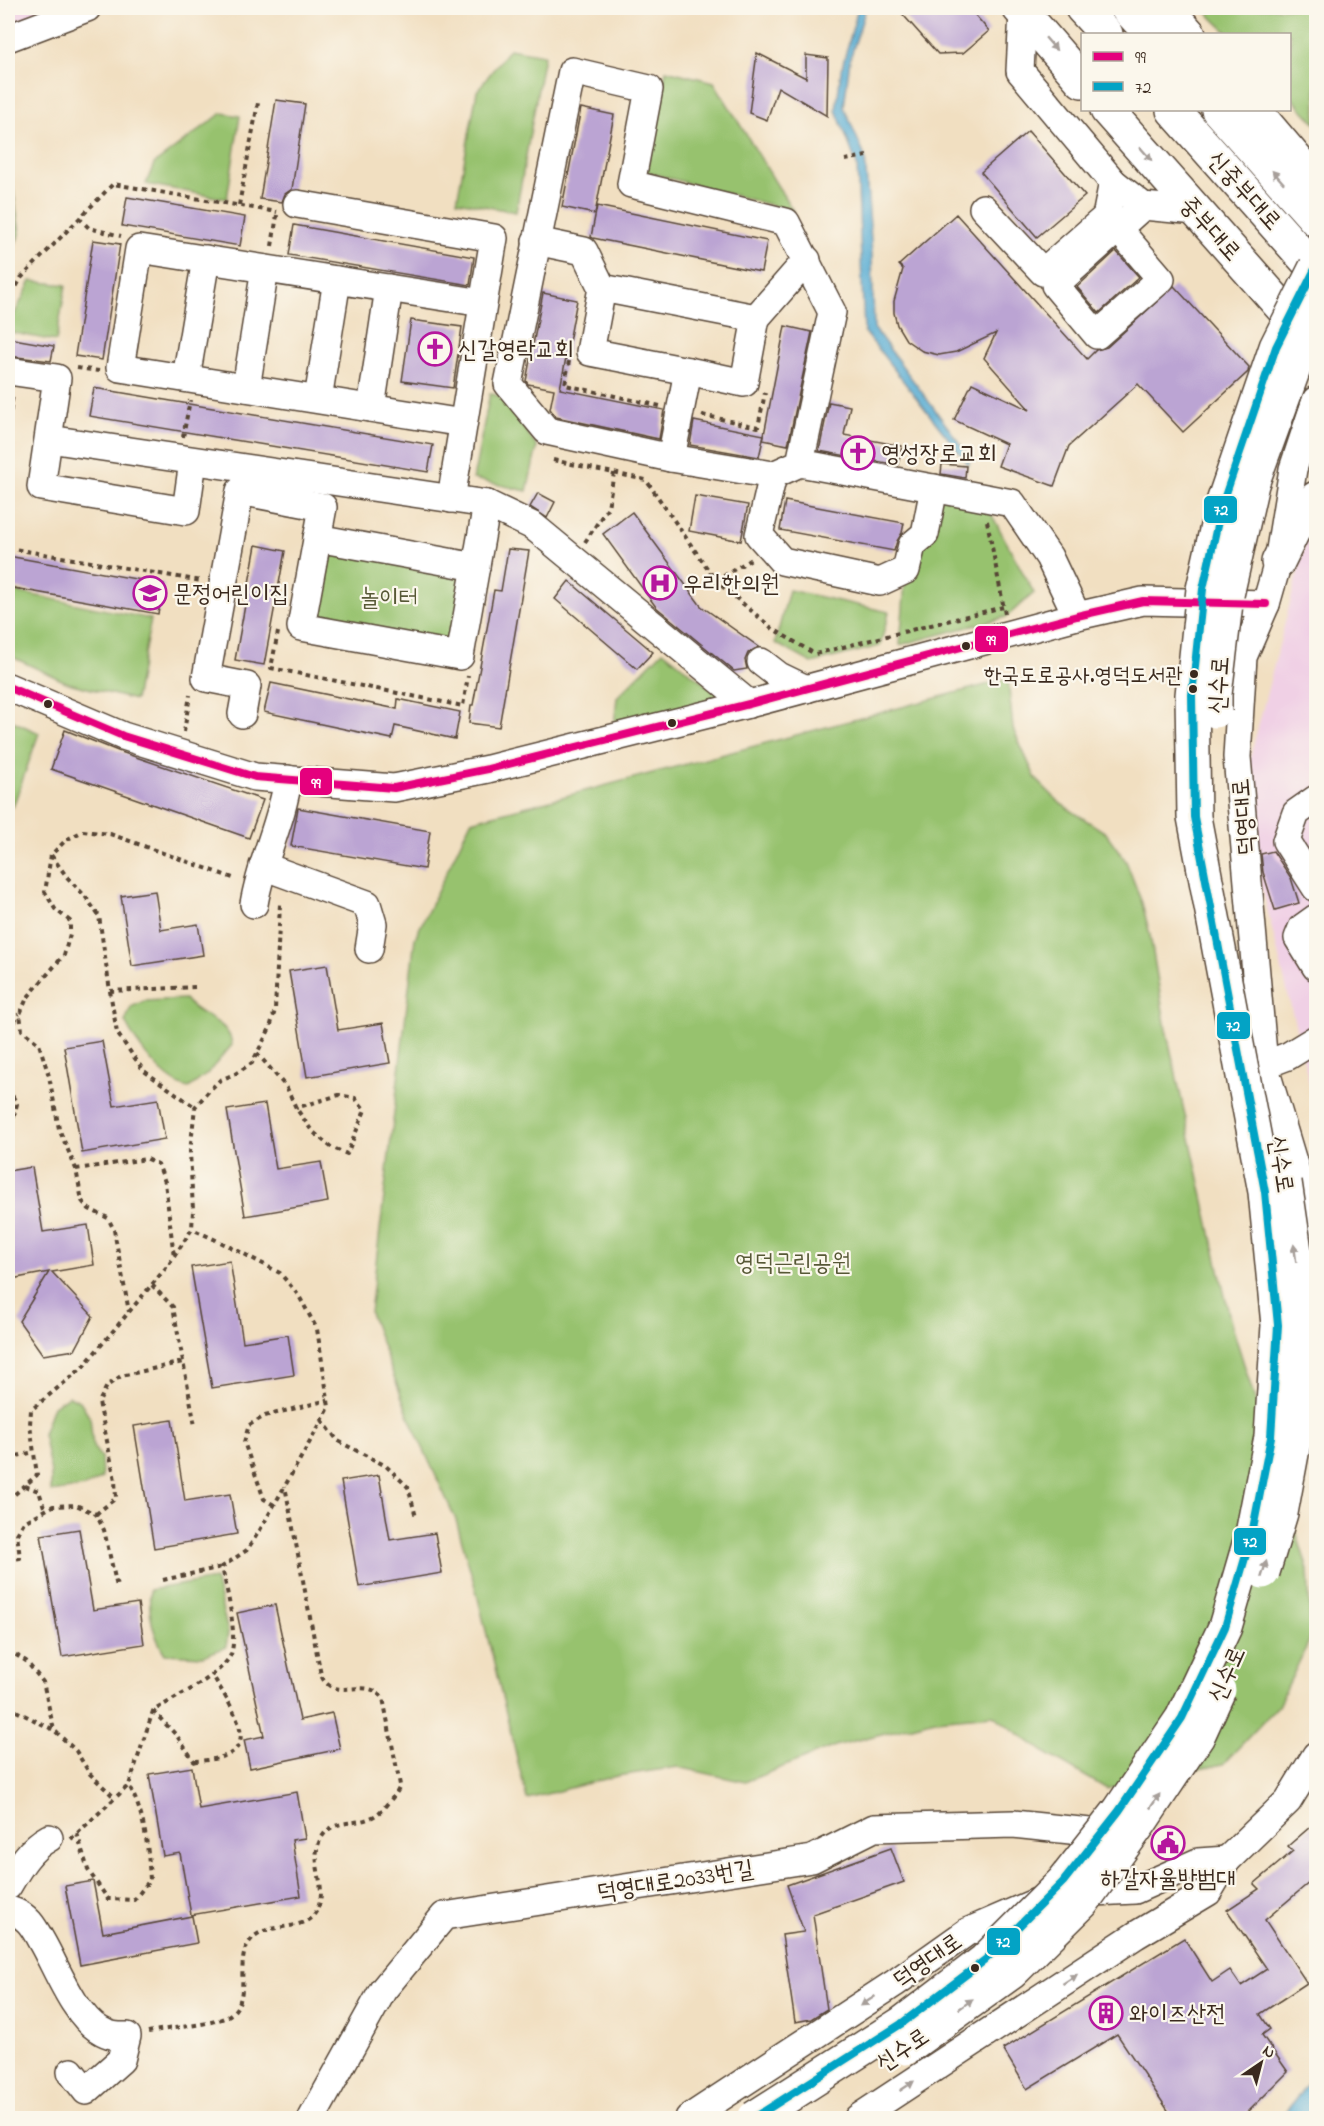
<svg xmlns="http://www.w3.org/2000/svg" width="1324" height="2126" font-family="'Indie Flower','Poor Story',sans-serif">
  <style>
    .built { fill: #f0d0e5 }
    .green { fill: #97c26e; stroke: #697646; stroke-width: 1.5 }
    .forest { fill: #79a861; stroke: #5a6940; stroke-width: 1.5 }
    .water { fill: #57acd3; stroke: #496b78; stroke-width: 1.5 }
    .building { fill: #bba4d3 }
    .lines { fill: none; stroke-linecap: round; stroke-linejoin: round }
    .minor-casing { stroke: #564536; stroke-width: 30 }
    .major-casing { stroke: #564536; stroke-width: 36 }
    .highway-casing { stroke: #564536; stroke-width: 36 }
    .path { stroke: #564536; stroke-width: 4; stroke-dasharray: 4.5 4.5; stroke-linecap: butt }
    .minor { stroke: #fff; stroke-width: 27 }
    .major { stroke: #fff; stroke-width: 33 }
    .highway { stroke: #fff; stroke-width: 33 }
    .major-bridge-casing { stroke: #564536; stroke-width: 36; stroke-linecap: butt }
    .major-bridge { stroke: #fff; stroke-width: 33 }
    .bus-1-casing { stroke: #fbf7ec; stroke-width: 12 }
    .bus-2-casing { stroke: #fbf7ec; stroke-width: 12 }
    .bus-1 { stroke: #e5007d; stroke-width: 8 }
    .bus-2 { stroke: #03a3c5; stroke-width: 8 }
    .oneway { fill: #a79f9a }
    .bus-dot { fill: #3b2a1e; stroke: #fbf7ec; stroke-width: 2 }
    .labels { text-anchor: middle; stroke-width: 4.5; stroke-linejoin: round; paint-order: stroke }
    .bus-label { font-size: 22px; fill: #3b2a1e; stroke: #fbf7ec; text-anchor: end }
    .street-label { font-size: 24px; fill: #3b2a1e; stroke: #fbf7ec }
    .poi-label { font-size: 24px; fill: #3b2a1e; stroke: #fbf7ec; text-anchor: start }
    .park-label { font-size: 24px; fill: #575836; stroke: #fbf7ec }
    .line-badge { stroke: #fbf7ec; stroke-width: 2 }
    .badge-label { font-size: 16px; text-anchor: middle; font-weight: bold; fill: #fff }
  </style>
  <rect width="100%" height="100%" fill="#fbf7ec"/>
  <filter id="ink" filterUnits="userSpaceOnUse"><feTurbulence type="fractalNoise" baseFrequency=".0167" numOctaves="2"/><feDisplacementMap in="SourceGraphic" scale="12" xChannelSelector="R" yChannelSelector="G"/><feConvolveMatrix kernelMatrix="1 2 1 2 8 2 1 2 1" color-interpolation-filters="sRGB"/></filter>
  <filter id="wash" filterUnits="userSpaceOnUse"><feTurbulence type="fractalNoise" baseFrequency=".008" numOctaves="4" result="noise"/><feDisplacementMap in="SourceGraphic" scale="24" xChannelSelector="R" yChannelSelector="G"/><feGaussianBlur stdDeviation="1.35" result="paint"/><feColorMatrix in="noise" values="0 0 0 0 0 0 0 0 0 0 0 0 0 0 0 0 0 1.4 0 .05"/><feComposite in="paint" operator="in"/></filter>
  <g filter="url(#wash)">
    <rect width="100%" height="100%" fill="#f1dfc1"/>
    <g class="built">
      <polygon points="8,8 87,8 8,38"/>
      <polygon points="1316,502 1316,1111 1248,829 1248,766"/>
    </g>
    <g class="green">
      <polygon points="1202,8 1316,8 1316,124 1290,96 1290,34 1229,34"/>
      <polygon points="509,49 544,55 516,212 457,201 477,91"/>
      <polygon points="666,70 714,82 793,211 646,172"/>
      <polygon points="222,113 240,116 227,199 146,184 154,164"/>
      <polygon points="31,281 66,285 56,341 8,332 8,327"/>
      <polygon points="490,393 504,398 537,447 527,491 473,479"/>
      <polygon points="934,488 982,497 1034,593 1006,617 900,645 906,570"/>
      <polygon points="317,538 476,567 460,656 301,627"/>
      <polygon points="8,590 151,619 135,700 68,683 8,655"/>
      <polygon points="789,590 889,612 880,646 812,663 775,643"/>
      <polygon points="663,651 724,699 614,726 617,697"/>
      <polygon points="1008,679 1013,729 1036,779 1061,804 1106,833 1126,861 1142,903 1150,935 1166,1029 1230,1319 1308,1570 1311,1637 1278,1706 1223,1764 1107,1789 1044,1752 993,1715 935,1720 835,1746 745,1782 678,1767 617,1776 527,1799 476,1590 456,1520 412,1424 370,1313 415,938 471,821"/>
      <polygon points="8,719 39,733 13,807 8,803"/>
      <path d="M185,999c13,19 44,19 47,46l-25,29 -18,14c-25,-5 -53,-44 -64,-66l6,-15 13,-6z"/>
      <polygon points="69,1396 80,1401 90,1417 93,1447 101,1457 102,1478 85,1487 51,1492 51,1473 43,1434 53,1406"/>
      <path d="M215,1579l13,53 -2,15 -23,9 -38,-2c-12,-18 -17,-42 -15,-64z"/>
    </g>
    <polygon class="forest" points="8,156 20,234 8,258"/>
    <g class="water">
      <polygon points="858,8 866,8 850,59 844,107 865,157 872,253 874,328 970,457 969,465 864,331 857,165 836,110 841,71"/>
      <polygon points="1316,2073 1316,2118 1281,2118"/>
    </g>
    <g id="blocks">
      <g class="building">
        <polygon points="897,8 969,8 989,31 963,53 938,54"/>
        <polygon points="757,53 806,78 806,55 828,58 827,116 778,87 767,120 749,113"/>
        <polygon points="276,100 305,104 292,189 285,194 282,202 260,199"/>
        <polygon points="581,108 614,115 595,214 562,207"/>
        <polygon points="1028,131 1085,196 1037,237 981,172"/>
        <polygon points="127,197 245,217 240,246 122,226"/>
        <polygon points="597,206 767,241 761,272 593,238 591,237"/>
        <polygon points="956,214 1087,359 1096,350 1107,347 1174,286 1249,367 1248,372 1183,432 1138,384 1069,446 1054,486 998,466 1006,444 954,420 972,383 1030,410 984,358 996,333 956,352 939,355 922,351 906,340 897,325 894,313 894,301 903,269 899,265"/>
        <polygon points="294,225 474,257 470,285 289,255"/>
        <polygon points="93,240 120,244 102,360 75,356"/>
        <polygon points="1116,251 1139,277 1099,313 1077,287"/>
        <polygon points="543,293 577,300 560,389 664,410 659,439 556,417 550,409 554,389 528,384 526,381"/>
        <polygon points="411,320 462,327 453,388 402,381"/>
        <polygon points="785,326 812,332 788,445 763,440"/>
        <polygon points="8,338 54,346 51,361 8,356"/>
        <polygon points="94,388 433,445 428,472 89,416"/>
        <polygon points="829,402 850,406 844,435 902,446 898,465 819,451"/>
        <polygon points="694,421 764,435 759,457 690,445"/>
        <polygon points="942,464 966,466 965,478 941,474"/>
        <polygon points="538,493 555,502 547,518 530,507"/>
        <polygon points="695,496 748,505 741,541 689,531"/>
        <polygon points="785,501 904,523 902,533 897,541 894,551 780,530"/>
        <polygon points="632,512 701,606 759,647 748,653 745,660 747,669 734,671 656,607 603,534"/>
        <polygon points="256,545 285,551 264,665 235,660"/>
        <polygon points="508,549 529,551 499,727 469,723 471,705 473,705 494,590 501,591"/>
        <polygon points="8,556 164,584 158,614 8,587"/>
        <polygon points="569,581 653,652 637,669 555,599"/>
        <polygon points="271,683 397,709 398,699 460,712 455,739 395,726 392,739 264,712"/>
        <polygon points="65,730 118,751 263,800 249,838 51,769"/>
        <polygon points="298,808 430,831 424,869 291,846"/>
        <polygon points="1273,851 1291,878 1299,903 1275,910 1263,872 1261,854"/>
        <polygon points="155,891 161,930 198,924 203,955 132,966 121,896"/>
        <polygon points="327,965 338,1030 383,1023 390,1063 307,1077 289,971"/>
        <polygon points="102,1041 114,1106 158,1099 165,1139 82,1153 64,1047"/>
        <polygon points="265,1104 276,1169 321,1162 328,1202 245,1216 227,1110"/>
        <polygon points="32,1167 43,1232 88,1225 94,1265 52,1272 93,1316 75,1350 43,1355 19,1321 49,1272 11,1279 8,1255 8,1171"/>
        <polygon points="230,1261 243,1342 288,1335 294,1375 212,1388 191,1267"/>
        <polygon points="172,1420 185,1501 230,1494 237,1534 154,1548 134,1426"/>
        <polygon points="379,1475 390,1540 435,1533 442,1573 359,1587 341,1481"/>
        <polygon points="79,1529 93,1610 138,1603 144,1644 62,1657 41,1535"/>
        <polygon points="275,1605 300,1720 332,1713 340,1749 250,1768 244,1740 264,1736 237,1613"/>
        <polygon points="192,1767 199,1809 297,1792 305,1838 292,1840 301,1896 191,1915 180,1853 163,1856 149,1774"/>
        <polygon points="1317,1821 1317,1862 1310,1868 1317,1876 1265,1920 1307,1983 1260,2014 1270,2029 1262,2035 1288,2072 1242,2118 1173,2118 1117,2034 1027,2089 1003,2049 1184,1938 1212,1982 1230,1970 1241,1986 1267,1969 1227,1910 1259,1889 1254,1884 1293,1851 1288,1846"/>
        <polygon points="891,1848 904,1882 813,1914 827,2009 811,2019 795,2022 782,1935 804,1932 787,1885"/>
        <polygon points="93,1881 103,1933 192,1916 197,1943 80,1965 65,1886"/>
      </g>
    </g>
  </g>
  <g filter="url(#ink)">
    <use href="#blocks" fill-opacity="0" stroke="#564536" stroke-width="1.5"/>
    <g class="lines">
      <g class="minor-casing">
        <g id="minor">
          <polyline points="1023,12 1020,71 1113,182 1143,206 1196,211"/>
          <polyline points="8,38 87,8"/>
          <polyline points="297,204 494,238 451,499"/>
          <polyline points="983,208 1043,272 1106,217 1113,182"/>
          <polyline points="1118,229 1161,279 1097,335 1055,285 1143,206"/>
          <polyline points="536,241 584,251 602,288 756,318 807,260"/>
          <polyline points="602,288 590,352 688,371"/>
          <polyline points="8,371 57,378 41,487 186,511 193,461"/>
          <polyline points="186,378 206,259"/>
          <polyline points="246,388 265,269"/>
          <polyline points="318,399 337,280"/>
          <polyline points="1316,400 1293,469 1278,562 1266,604 1243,657 1237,757 1264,1065 1316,1238"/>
          <polyline points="371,408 389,288"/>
          <polyline points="463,423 120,368 139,249 483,303"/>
          <polyline points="49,439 487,504 533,526 749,704"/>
          <polyline points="671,458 688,371 744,383 756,318"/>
          <polyline points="800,463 832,312 786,222 631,184 649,89 572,71 508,384 547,431 671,458 773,475 800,463 1012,503 1049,557 1077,616"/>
          <polyline points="773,475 759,535 782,561 880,582 906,570 912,545 925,534 934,488"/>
          <polyline points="317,538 476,567"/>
          <polyline points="761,662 779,676 806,689"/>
          <polyline points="8,687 123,736 255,777 394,788 488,769 749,704 1077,616 1143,601 1266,604"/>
          <polyline points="242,714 247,686 206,678 240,491 323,507 301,627 460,656 487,504"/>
          <polyline points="1316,799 1296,813 1286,841 1316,888"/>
          <polyline points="263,866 367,904 373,924 369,949"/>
          <path d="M254,904c7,-43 28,-82 34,-125"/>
          <polyline points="1316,918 1302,928 1298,938 1316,967"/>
          <polyline points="1264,1065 1288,1056 1316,1039"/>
          <path d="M8,1886c11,-19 22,-38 41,-48"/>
          <path d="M12,1911c17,5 23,19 31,33 14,25 32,72 57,86 9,6 17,6 27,6l-6,24 -35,31 -15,-19"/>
          <polyline points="312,2118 383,1990 444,1916 812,1859 874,1828 1013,1824 1090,1832 1118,1832"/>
          <polyline points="689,2118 895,1983 967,1932 1055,1894 1135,1890 1198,1862 1227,1860"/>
          <polyline points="858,2118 1136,1935 1208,1892 1227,1860 1288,1801 1316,1755"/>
        </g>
      </g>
      <g class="major-casing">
        <g id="major">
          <polyline points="1019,8 1082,81"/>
          <polyline points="1166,8 1189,34"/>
          <polyline points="1107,110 1309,338"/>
          <polyline points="1254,110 1316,183"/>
          <polyline points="1278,562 1301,515 1316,498"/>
        </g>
      </g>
      <g class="highway-casing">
        <g id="highway">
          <polyline points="1082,8 1106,34"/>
          <polyline points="1127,8 1151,34"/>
          <polyline points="1173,110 1316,271"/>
          <polyline points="1218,110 1316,220"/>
        </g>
      </g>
      <g class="path">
        <polyline points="845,160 867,156"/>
        <polyline points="239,205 258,103"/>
        <polyline points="79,218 89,228 121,236"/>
        <polyline points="272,246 277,215"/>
        <polyline points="8,302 21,278 113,184 277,212"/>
        <polyline points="569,361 565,385 660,406"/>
        <polyline points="77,368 99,371"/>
        <polyline points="702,415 758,427 765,393"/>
        <polyline points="8,429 13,394"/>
        <polyline points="183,437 190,400"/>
        <polyline points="553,460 646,480 716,581 773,629 815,654 1003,607"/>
        <polyline points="987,521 1005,614"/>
        <polyline points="585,542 608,507 614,473"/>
        <polyline points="8,548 202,581"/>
        <polyline points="716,581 751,559"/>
        <polyline points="278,632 271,668 463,706 468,676"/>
        <polyline points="184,732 190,695"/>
        <polyline points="51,855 45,892 55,909 70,921 70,934 64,955 27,998 20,1014 22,1030 39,1044 49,1076 59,1129 76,1169 82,1201 89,1209 108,1218 114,1230 129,1312"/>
        <polyline points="195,987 110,991 99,916 85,896 67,877 51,855 66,840 83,831 110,834 236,879"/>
        <polyline points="110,991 117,1033 144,1071 195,1107"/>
        <polyline points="8,1030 19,1014"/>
        <polyline points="257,1053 287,1088 296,1108 312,1131 331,1147 347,1154 365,1110 355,1098 339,1095 296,1108"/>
        <polyline points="8,1088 17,1104 12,1123 8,1128"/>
        <polyline points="76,1169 147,1159 158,1164 165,1182 174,1257"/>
        <polyline points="152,1285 173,1307 195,1426"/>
        <polyline points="322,1420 338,1441 386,1466 408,1487 416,1517"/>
        <polyline points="8,1458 34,1452"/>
        <polyline points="25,1486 39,1491 45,1510"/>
        <polyline points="8,1500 37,1475 30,1424 31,1410 82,1368 170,1263 192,1229 193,1210 190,1152 195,1107 208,1092 220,1080 235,1074 252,1063 270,1028 275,1010 280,904"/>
        <polyline points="274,1505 264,1499 244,1442 249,1425 265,1416 328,1400"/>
        <polyline points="96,1514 116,1498 115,1480 99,1402 107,1386 121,1376 183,1362"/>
        <polyline points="8,1560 20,1558 17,1534 24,1522 53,1506 76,1505 96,1514 104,1530 117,1587"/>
        <polyline points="163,1580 222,1567"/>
        <polyline points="8,1650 26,1661 43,1682 54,1730"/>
        <polyline points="8,1707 54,1730 76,1751 90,1774 115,1798"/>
        <polyline points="153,1711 177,1736 194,1761 195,1765"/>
        <path d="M194,1761c76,-3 42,-45 18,-87"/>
        <path d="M77,1833l11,37 20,29 26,1 16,-20c-2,-35 -5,-64 -21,-95"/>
        <path d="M71,1839l58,-54 24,-74c22,-14 61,-31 76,-53 11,-15 -3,-72 -7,-91l25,-17 13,-20 69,-122 -1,-8 -11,-71 -18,-33 -19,-23 -49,-26 -39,-18"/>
        <path d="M148,2032c18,-4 67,-7 80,-16 26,-16 5,-54 22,-75 17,-23 59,-4 69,-36 8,-24 -13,-48 5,-71 11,-14 31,-9 46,-16 8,-3 12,-8 17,-14 5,-6 11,-11 13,-19l-17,-87c-17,-23 -50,6 -62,-23l-36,-189"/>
      </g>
      <use href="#minor" class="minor"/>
      <use href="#major" class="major"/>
      <use href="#highway" class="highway"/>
      <g class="major-bridge-casing">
        <g id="major-bridge">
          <polyline points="1215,711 1215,694 1227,595 1252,484 1296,363 1316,321"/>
          <polyline points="1263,1572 1281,1513 1298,1421 1302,1299 1285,1182"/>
          <polyline points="906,2048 1012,1972 1082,1903 1140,1823 1198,1736 1219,1690"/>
          <polyline points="754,2118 901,2024 985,1960 1063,1882 1119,1811 1182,1718 1225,1627 1252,1534 1271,1437 1278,1325 1265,1192 1194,817 1192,695 1203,589 1221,508 1276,347 1316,267"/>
        </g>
      </g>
      <use href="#major-bridge" class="major-bridge"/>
      <g class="bus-1-casing">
        <polyline id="bus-1" points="8,687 123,736 255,777 394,788 488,769 749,704 1077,616 1143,601 1266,604"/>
      </g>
      <g class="bus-2-casing">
        <polyline id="bus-2" points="754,2118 901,2024 985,1960 1063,1882 1119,1811 1182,1718 1225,1627 1252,1534 1271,1437 1278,1325 1265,1192 1194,817 1192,695 1203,589 1221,508 1276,347 1316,267"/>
      </g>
      <use href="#bus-1" class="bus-1"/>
      <use href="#bus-2" class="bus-2"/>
    </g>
    <defs><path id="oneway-solid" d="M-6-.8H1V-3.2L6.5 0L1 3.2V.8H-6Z" transform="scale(1.5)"/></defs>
    <g class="oneway">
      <use href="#oneway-solid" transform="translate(1051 44) rotate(49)"/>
      <use href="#oneway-solid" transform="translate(1146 154) rotate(49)"/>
      <use href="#oneway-solid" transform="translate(1278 177) rotate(-132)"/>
      <use href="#oneway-solid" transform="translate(1295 1253) rotate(-98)"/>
      <use href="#oneway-solid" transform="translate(1264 1569) rotate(-73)"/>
      <use href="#oneway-solid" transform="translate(1155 1801) rotate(-56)"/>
      <use href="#oneway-solid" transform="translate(1070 1979) rotate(-33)"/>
      <use href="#oneway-solid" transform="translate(868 2001) rotate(146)"/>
      <use href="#oneway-solid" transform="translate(966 2004) rotate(-36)"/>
      <use href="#oneway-solid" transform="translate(907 2086) rotate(-34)"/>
    </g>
  </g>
  <defs>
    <g id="church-ring" transform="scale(1.725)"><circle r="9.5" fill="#fbf7ec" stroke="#b5179e" stroke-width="1.5"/><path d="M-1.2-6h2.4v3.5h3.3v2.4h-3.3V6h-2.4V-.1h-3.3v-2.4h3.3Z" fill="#b5179e"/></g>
    <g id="hospital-ring" transform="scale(1.725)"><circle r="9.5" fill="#fbf7ec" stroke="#b5179e" stroke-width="1.5"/><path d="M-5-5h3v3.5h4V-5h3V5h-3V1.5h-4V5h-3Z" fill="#b5179e"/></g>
    <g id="school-ring" transform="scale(1.725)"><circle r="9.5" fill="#fbf7ec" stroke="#b5179e" stroke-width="1.5"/><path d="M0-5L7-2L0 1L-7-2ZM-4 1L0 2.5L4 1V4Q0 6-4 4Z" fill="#b5179e"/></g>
    <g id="civic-ring" transform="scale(1.725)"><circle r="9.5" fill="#fbf7ec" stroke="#b5179e" stroke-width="1.5"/><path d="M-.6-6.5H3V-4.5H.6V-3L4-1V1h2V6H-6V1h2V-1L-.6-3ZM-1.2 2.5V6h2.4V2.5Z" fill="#b5179e"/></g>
    <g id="building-ring" transform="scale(1.725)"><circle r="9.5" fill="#fbf7ec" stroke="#b5179e" stroke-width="1.5"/><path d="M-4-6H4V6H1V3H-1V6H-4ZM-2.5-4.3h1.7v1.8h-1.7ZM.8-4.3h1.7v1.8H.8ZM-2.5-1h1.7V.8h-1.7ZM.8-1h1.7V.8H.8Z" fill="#b5179e"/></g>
  </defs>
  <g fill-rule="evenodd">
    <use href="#church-ring" x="435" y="349"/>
    <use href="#church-ring" x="858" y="453"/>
    <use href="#hospital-ring" x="660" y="583"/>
    <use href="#school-ring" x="150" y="593"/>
    <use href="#civic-ring" x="1168" y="1843"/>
    <use href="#building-ring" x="1106" y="2013"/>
  </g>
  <g class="bus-dot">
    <circle cx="966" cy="646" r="5"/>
    <circle cx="1194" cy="674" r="5"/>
    <circle cx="1193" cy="689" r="5"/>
    <circle cx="48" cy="704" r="5"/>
    <circle cx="672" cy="723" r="5"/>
    <circle cx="975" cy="1968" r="5"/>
  </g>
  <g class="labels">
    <g class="bus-label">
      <text x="1183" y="682">한국도로공사.영덕도서관</text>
    </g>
    <g class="street-label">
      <text transform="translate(1245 190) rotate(48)" y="8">신중부대로</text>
      <text transform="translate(1211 228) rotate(48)" y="8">중부대로</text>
      <text transform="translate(1218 685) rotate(-86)" y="8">신수로</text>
      <text transform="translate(1243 817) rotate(-95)" y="8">덕영대로</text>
      <text transform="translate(1282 1164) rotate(81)" y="8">신수로</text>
      <text transform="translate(1226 1674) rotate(-66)" y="8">신수로</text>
      <text transform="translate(675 1880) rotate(-9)" y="8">덕영대로2033번길</text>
      <text transform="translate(927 1960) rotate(-35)" y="8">덕영대로</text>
      <text transform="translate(902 2049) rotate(-34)" y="8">신수로</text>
    </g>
    <g class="poi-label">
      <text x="458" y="357">신갈영락교회</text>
      <text x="881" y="461">영성장로교회</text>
      <text x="683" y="591">우리한의원</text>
      <text x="173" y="601">문정어린이집</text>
      <text x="1168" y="1886" text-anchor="middle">하갈자율방범대</text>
      <text x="1129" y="2021">와이즈산전</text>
    </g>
    <g class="park-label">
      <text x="389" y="605">놀이터</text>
      <text x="793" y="1270">영덕근린공원</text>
    </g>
  </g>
  <g class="line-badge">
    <rect x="1203" y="495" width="35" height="29" rx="6" fill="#03a3c5"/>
    <rect x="974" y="625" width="35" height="28" rx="6" fill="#e5007d"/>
    <rect x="299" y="767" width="34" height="29" rx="6" fill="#e5007d"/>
    <rect x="1216" y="1011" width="35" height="29" rx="6" fill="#03a3c5"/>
    <rect x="1233" y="1527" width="34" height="29" rx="6" fill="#03a3c5"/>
    <rect x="986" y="1927" width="35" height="29" rx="6" fill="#03a3c5"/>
  </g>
  <g class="badge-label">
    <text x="1221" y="515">72</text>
    <text x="991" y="645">99</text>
    <text x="316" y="788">99</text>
    <text x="1233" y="1031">72</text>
    <text x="1250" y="1547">72</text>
    <text x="1003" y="1947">72</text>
  </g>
  <rect width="1324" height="2126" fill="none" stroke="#fbf7ec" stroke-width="30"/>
  <rect x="1081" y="33" width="210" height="78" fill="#fbf7ec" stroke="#aea59a" stroke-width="1.5"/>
  <rect x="1093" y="52" width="30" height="9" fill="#e5007d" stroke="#aea59a" stroke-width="1.5"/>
  <text x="1135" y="63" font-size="18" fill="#3b2a1e">99</text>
  <rect x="1093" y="82" width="30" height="9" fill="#03a3c5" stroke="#aea59a" stroke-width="1.5"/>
  <text x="1135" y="93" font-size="18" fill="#3b2a1e">72</text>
  <g transform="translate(1261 2063) rotate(35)" stroke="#fbf7ec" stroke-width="4.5" paint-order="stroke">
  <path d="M0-4.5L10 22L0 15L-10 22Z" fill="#3b2a1e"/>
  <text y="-9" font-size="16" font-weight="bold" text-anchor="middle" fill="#3b2a1e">N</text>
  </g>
</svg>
